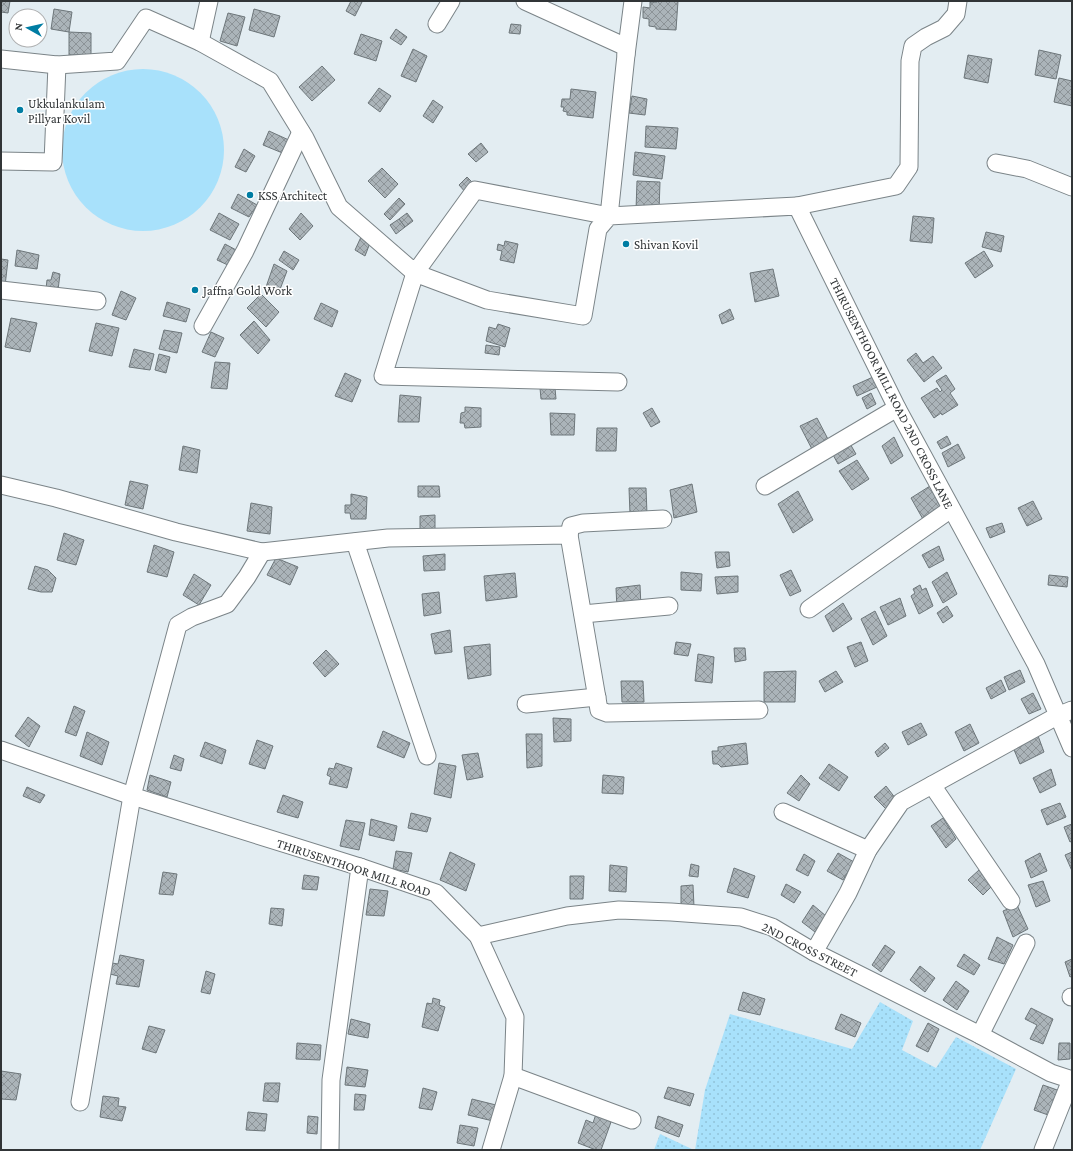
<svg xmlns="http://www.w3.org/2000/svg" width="1073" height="1151" font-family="'Crimson Pro',serif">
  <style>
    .grass { fill: url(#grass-dots) }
    .garden { fill: #a8e1fb }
    .building { fill: url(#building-cross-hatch); stroke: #6d767a }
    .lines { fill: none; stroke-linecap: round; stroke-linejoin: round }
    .minor-casing { stroke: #7b8488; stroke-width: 19 }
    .minor { stroke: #fff; stroke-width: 17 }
    .poi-dot { fill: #007da3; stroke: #fff; stroke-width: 1.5 }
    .labels { text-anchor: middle; stroke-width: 3; stroke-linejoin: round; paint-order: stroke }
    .poi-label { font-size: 13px; fill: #313537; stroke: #fff; text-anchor: start }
    .street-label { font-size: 13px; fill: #313537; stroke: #fff }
  </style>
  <defs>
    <pattern id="grass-dots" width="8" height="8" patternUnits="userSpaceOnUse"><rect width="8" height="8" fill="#a8e1fb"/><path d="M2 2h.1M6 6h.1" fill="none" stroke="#91c2d8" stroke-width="1.8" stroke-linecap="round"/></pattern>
    <pattern id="building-cross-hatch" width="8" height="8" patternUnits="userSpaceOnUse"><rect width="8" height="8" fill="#abb4b9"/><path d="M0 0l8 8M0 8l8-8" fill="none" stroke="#8c9397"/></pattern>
  </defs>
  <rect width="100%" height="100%" fill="#e3edf2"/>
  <g class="grass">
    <polygon points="880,1002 913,1021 902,1050 936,1068 956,1037 1016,1069 980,1150 695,1150 705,1090 730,1014 852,1049"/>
    <polygon points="660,1134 694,1150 654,1150"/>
  </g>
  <circle class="garden" cx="143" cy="150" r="81"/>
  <g class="building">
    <polygon points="1,1 10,1 8,13 1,12"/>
    <polygon points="351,1 359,1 362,2 355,16 346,11"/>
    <polygon points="657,1 678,1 676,30 656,29 656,27 649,26 649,19 643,18 643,7 650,8 650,2 657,2"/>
    <polygon points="54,9 72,12 69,32 51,29"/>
    <polygon points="254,9 280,16 274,37 249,30"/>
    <polygon points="228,13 245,17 237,46 220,41"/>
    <polygon points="511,24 521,25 520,34 509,33"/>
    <polygon points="396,29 407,37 401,45 390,38"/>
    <polygon points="69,32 91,33 91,55 69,55"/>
    <polygon points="361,34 382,41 376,61 354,54"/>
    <polygon points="413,49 427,56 416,82 401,76"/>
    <polygon points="1039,50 1061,55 1056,79 1035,75"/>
    <polygon points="968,55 992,59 988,83 964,78"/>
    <polygon points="322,66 335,80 312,101 299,87"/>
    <polygon points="1059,78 1072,81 1072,106 1054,102"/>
    <polygon points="379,88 391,96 380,112 368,103"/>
    <polygon points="571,89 596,92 593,118 567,115 567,112 563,111 564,107 561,107 562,99 570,99"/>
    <polygon points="632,96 647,99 645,115 629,113"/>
    <polygon points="433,100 443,107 433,123 423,116"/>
    <polygon points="646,126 678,128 676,149 645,147"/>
    <polygon points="269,131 291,141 285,154 263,145"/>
    <polygon points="481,143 488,152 476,162 468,154"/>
    <polygon points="244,149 255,156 246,172 235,167"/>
    <polygon points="635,152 665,156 662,179 633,175"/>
    <polygon points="382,168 398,184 385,198 368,181"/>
    <polygon points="467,177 476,186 467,194 459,185"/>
    <polygon points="637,181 660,182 659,211 636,210"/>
    <polygon points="238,194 257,205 249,217 231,208"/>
    <polygon points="399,198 405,204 390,220 384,214"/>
    <polygon points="219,213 239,224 230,240 210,230"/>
    <polygon points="301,213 313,226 300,240 289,229"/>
    <polygon points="407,213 413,221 405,227 399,219"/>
    <polygon points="913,216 934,218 932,243 910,241"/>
    <polygon points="399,219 405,227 396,234 390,225"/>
    <polygon points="986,232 1004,236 1001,252 982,247"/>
    <polygon points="361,237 370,243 365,256 355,250"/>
    <polygon points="505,241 518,244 514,263 500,260 502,251 497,250 498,244 504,246"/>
    <polygon points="225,244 238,251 230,266 217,260"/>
    <polygon points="17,250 39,255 37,269 15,266"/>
    <polygon points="284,251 299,260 293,270 279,260"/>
    <polygon points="984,251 993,266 975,278 965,263"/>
    <polygon points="1,259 8,260 5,286 1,286"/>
    <polygon points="274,264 287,271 279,292 266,287"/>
    <polygon points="773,269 779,296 755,302 750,273"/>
    <polygon points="53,272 60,274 58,290 46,289 47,280 51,280"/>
    <polygon points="121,291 136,298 126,320 112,315"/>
    <polygon points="261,294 279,312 266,327 247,308"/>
    <polygon points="167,302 190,309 186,322 163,316"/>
    <polygon points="321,303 338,311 332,327 314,319"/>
    <polygon points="730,309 734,319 722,324 719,315"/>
    <polygon points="11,318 37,323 30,352 5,347"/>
    <polygon points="254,321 270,340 258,354 240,335"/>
    <polygon points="96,323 119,328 112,356 89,351"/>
    <polygon points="498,324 510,328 505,347 486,341 489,327 496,329"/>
    <polygon points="164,330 182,333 177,353 159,349"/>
    <polygon points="211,332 224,338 215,357 202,352"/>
    <polygon points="486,345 500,347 499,355 485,353"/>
    <polygon points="134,349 154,354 150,370 129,367"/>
    <polygon points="916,353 923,363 933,356 942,368 924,382 907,360"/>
    <polygon points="159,354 170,357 166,373 155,370"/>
    <polygon points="215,362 230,363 227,389 211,388"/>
    <polygon points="345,373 361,380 352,402 335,396"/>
    <polygon points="946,375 955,389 950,393 958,405 942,415 941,413 934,418 921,398 937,388 940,392 942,390 936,381"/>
    <polygon points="873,377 877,387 857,396 853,386"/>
    <polygon points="540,388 555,388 556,399 541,399"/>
    <polygon points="871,393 876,404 867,409 862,398"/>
    <polygon points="400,395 421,397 419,422 398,422"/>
    <polygon points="465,407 481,408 481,427 465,428 464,423 460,423 461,413 465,412"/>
    <polygon points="652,408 660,422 651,427 643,413"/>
    <polygon points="550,413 575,414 574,435 551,435"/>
    <polygon points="817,418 830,443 814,453 800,426"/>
    <polygon points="597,428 617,428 616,451 596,451"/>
    <polygon points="947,436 951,444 941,449 937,442"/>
    <polygon points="894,437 903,456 891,464 882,446"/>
    <polygon points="849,442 856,454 838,464 832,453"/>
    <polygon points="958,444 965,458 948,467 942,453"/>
    <polygon points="183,446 200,450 197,473 179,470"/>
    <polygon points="857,460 869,479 852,490 839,471"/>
    <polygon points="130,481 148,485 143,509 125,505"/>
    <polygon points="692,484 697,512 674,518 670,490"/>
    <polygon points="418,486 439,486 440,497 418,497"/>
    <polygon points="930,486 942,510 924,521 911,498"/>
    <polygon points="629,488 646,488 647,514 630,514"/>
    <polygon points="798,491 813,520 793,533 778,504"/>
    <polygon points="351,494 367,497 366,519 351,519 350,513 345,513 345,505 351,505"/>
    <polygon points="1033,501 1042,519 1027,526 1018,508"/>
    <polygon points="251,503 272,507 270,534 247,531"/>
    <polygon points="435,515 435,533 420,534 420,516"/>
    <polygon points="1002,523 1005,532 990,538 986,528"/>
    <polygon points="64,533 84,540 76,565 57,560"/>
    <polygon points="154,545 174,552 167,577 147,572"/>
    <polygon points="939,546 944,560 929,568 922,555"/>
    <polygon points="715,552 729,552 730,566 717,568"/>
    <polygon points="445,554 445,570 424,571 423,556"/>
    <polygon points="276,558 298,567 290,585 267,575"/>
    <polygon points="35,566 48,570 56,578 52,592 41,592 28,589"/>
    <polygon points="791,570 801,591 790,596 780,575"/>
    <polygon points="681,572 702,574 701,591 681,590"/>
    <polygon points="947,572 957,594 943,603 932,582"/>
    <polygon points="515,573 517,597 486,601 484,576"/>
    <polygon points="194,574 211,585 199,605 183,595"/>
    <polygon points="1049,575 1068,577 1067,587 1048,585"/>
    <polygon points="738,576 738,592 717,594 715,577"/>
    <polygon points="640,585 641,607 617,609 616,588"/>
    <polygon points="920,585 922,590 926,588 933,606 919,614 911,596 915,593 913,589"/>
    <polygon points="439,592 441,613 424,616 422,594"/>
    <polygon points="900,598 906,616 888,625 880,607"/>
    <polygon points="843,603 852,619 833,632 825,616"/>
    <polygon points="947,606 953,616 943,623 937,613"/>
    <polygon points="875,611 887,636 873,645 861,619"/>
    <polygon points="450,630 452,652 435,654 431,634"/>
    <polygon points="676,642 691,644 688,656 674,654"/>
    <polygon points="861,642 868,661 855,667 847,647"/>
    <polygon points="490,644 491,675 468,679 464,647"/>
    <polygon points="734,648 745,648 746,660 735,662"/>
    <polygon points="326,650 339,664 325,677 313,663"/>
    <polygon points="698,654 714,657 712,683 695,681"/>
    <polygon points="1020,670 1025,682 1009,690 1004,677"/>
    <polygon points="796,671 795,702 764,702 764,672"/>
    <polygon points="836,671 843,682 825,692 819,681"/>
    <polygon points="1001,680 1006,691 991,699 986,688"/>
    <polygon points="621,681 643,681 644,702 622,702"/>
    <polygon points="1033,693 1041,709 1029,714 1021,699"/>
    <polygon points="74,706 85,711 76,736 65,732"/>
    <polygon points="28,717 40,726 29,747 15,736"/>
    <polygon points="553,718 571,719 571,741 554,742"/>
    <polygon points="921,723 927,735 908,745 902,732"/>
    <polygon points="970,724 979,743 964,751 955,732"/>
    <polygon points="383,731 410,743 404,758 377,747"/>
    <polygon points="87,732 109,742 102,765 80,756"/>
    <polygon points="1037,733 1044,752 1020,764 1012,745"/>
    <polygon points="526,734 542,734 542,766 527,768"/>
    <polygon points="257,740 273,746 265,769 249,764"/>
    <polygon points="205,742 226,750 222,764 200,756"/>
    <polygon points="746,743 748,764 721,767 718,764 713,764 712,751 718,751 718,747"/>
    <polygon points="885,743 889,748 878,757 875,752"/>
    <polygon points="478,753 483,777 467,780 462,755"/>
    <polygon points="174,755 184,759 181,771 170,768"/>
    <polygon points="336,763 352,768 347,788 329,784 331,777 327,775 329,768 334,769"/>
    <polygon points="439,763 456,766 451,798 434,794"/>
    <polygon points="829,764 848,777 839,791 819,778"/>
    <polygon points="1051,769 1056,785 1040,793 1033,778"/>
    <polygon points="150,775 171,782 167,797 147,790"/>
    <polygon points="603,775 624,777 623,794 602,793"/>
    <polygon points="801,775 810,784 799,801 787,793"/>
    <polygon points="886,786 896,799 886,809 874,797"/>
    <polygon points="27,787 45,795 40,803 23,796"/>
    <polygon points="283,795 303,802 298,818 277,812"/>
    <polygon points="1060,803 1066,817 1047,825 1041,810"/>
    <polygon points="411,813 431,818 427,832 408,828"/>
    <polygon points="943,818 956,839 946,848 931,826"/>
    <polygon points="371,819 397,826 394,841 369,835"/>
    <polygon points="346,820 365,823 359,850 340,846"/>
    <polygon points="1072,824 1072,841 1070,842 1064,827"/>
    <polygon points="396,851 412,853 408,872 393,869"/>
    <polygon points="450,852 475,864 466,891 440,880"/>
    <polygon points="1072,852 1072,871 1065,855"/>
    <polygon points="838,853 854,862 843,880 827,871"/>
    <polygon points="1040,853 1047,871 1031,878 1025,861"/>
    <polygon points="804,854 815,861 808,876 796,870"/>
    <polygon points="691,864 699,866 698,877 689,876"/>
    <polygon points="610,865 627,867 626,892 609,891"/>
    <polygon points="734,868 755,876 748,898 727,892"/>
    <polygon points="979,870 992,886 983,895 968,880"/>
    <polygon points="163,872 177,874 173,895 159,894"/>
    <polygon points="304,875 319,877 317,890 302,889"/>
    <polygon points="570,876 584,876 583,899 570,899"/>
    <polygon points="1043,881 1050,901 1036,907 1028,885"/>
    <polygon points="786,884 801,892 794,903 781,895"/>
    <polygon points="693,885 694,907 681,908 681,886"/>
    <polygon points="370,889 388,891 384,916 366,915"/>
    <polygon points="813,905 826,916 815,932 802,922"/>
    <polygon points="1017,905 1028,929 1013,937 1003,911"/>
    <polygon points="271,908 284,909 282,926 269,924"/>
    <polygon points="997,937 1013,945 1004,964 988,959"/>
    <polygon points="885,945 895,952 881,972 872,965"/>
    <polygon points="964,954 980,965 974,975 957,966"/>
    <polygon points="120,955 144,960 139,987 116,984 118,976 110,974 112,963 118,964"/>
    <polygon points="1072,959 1072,976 1070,977 1065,962"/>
    <polygon points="920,966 935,978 925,992 910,980"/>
    <polygon points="206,971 215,974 210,994 201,992"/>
    <polygon points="956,981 969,991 957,1010 943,1000"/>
    <polygon points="743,992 765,999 760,1015 738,1010"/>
    <polygon points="433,998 440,1000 439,1005 445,1007 438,1031 422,1027 427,1003 432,1004"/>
    <polygon points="1031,1008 1053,1019 1043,1044 1030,1039 1037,1025 1025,1019"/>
    <polygon points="841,1014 861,1023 855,1037 835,1029"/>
    <polygon points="351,1019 370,1024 368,1038 348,1034"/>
    <polygon points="928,1023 939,1029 928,1052 916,1046"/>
    <polygon points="149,1026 165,1030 156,1053 142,1049"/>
    <polygon points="297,1043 321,1045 320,1060 296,1059"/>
    <polygon points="1059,1043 1070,1043 1070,1059 1058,1060"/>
    <polygon points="347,1067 368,1070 365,1087 345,1085"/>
    <polygon points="1,1071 21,1074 16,1100 1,1099"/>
    <polygon points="265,1083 280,1083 278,1102 263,1101"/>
    <polygon points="1043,1085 1060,1091 1051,1116 1034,1110"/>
    <polygon points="668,1087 694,1094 690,1106 664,1098"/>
    <polygon points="423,1088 437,1092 432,1110 419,1108"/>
    <polygon points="355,1094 366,1095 364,1110 354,1110"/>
    <polygon points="103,1096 119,1098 118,1106 126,1107 122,1121 100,1117"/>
    <polygon points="472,1099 496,1105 493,1121 468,1115"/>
    <polygon points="248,1112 267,1114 265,1131 246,1130"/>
    <polygon points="596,1114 611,1122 601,1150 596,1150 578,1143 586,1120 593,1123"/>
    <polygon points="308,1116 318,1117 317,1134 307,1133"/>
    <polygon points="658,1116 683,1125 679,1137 655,1128"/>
    <polygon points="460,1125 478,1128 474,1146 457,1143"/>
  </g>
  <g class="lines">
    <g class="minor-casing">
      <g id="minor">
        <polyline points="525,1 626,47 626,55"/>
        <polyline points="437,24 451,1"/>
        <polyline points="200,42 209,1"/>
        <polyline points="1,59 57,65 117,61 146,18 200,42 270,81 305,138 339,207 415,273 475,190 609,216 626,55 633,1"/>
        <polyline points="1,161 53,162 57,65"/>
        <polyline points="996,163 1027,169 1072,187"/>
        <polyline points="797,206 896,186 909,167 910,61 913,46 926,37 944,28 956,14 958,1"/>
        <polyline points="1,290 97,301"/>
        <polyline points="203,326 245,251 301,132"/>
        <polyline points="618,382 383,376 415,273 487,300 583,316 598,229 609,216 797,206 897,408 1036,664 1072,748"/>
        <polyline points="1,485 56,498 176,532 262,552 247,577 227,604 192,617 178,625 132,796 80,1102"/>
        <polyline points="765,486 897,408"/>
        <polyline points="569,535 571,526 583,523 663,519"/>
        <polyline points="355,542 427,756"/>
        <polyline points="262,552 388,538 569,535 599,710 607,713 759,710"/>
        <polyline points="809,609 951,509"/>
        <polyline points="583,614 669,606"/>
        <polyline points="526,704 597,697"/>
        <polyline points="1,750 132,796 360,867 436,893 478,936 515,1017 513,1076 491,1150"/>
        <polyline points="932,785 1011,901"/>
        <polyline points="783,812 868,850"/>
        <polyline points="478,936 567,916 619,910 671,912 741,917 772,927 814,952 980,1035 1051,1073 1072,1080"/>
        <polyline points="814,952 848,893 868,850 901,802 1057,716 1072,710"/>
        <polyline points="1071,997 1072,997"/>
        <polyline points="980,1035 1026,943"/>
        <polyline points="513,1076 632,1120"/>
        <polyline points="330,1150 331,1080 360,867"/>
        <polyline points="1043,1150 1071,1080"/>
      </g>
    </g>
    <use href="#minor" class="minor"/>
  </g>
  <g class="poi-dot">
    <circle cx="20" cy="110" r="4"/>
    <circle cx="250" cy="195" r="4"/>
    <circle cx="626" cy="244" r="4"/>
    <circle cx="195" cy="290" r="4"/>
  </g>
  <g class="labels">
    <g class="poi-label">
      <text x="28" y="108">Ukkulankulam<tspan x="28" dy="15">Pillyar Kovil</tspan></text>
      <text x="258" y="200">KSS Architect</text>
      <text x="634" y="249">Shivan Kovil</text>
      <text x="203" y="295">Jaffna Gold Work</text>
    </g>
    <g class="street-label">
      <text transform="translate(892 393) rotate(63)" y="5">THIRUSENTHOOR MILL ROAD 2ND CROSS LANE</text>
      <text transform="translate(354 867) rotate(18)" y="5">THIRUSENTHOOR MILL ROAD</text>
      <text transform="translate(810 949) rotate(27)" y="5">2ND CROSS STREET</text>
    </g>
  </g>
  <rect width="1073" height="1151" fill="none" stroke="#313537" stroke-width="4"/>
  <g transform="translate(28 28) rotate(278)"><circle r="19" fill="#ffffff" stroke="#adaeaf"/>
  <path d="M0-3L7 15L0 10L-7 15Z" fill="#007da3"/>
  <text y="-6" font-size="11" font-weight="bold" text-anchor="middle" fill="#313537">N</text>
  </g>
</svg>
